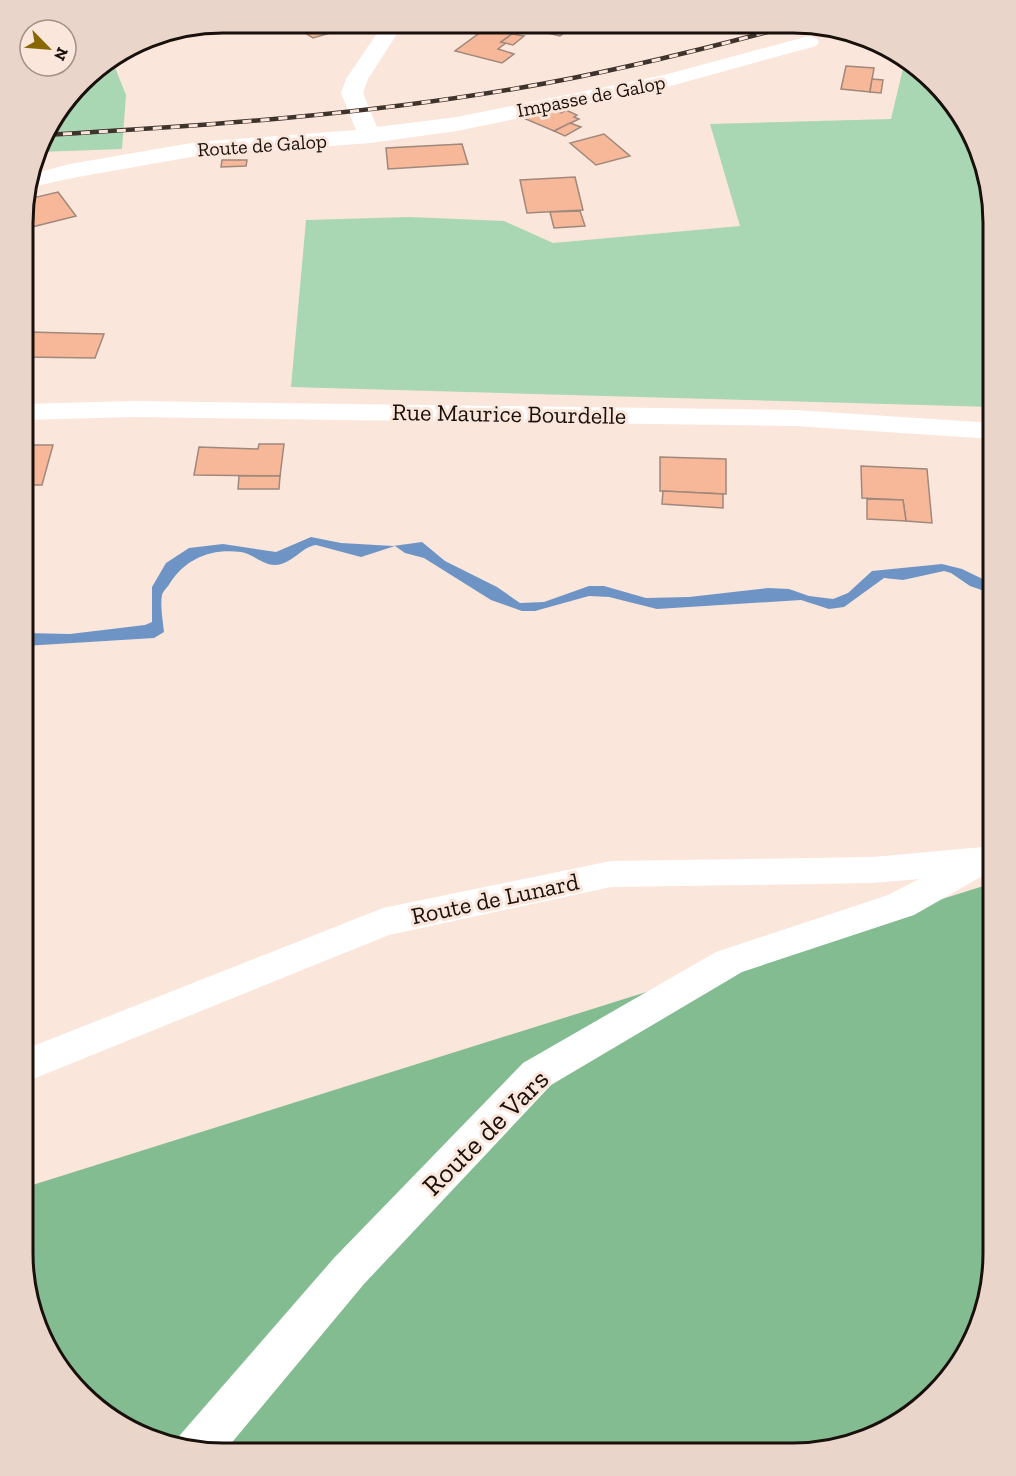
<svg xmlns="http://www.w3.org/2000/svg" width="1016" height="1476" font-family="'Zilla Slab',serif">
  <style>
    .green { fill: #a9d7b4 }
    .forest { fill: #84bc92 }
    .water { fill: #6d94c4 }
    .building { fill: #f6b899; stroke: #a0887c; stroke-width: 1.5 }
    .lines { fill: none; stroke-linecap: round; stroke-linejoin: round }
    .minor { fill: #fff; fill-rule: evenodd }
    .rail-casing { stroke: #3e332d; stroke-width: 4.5 }
    .rail { stroke: #fbe6db; stroke-width: 3; stroke-dasharray: 9; stroke-linecap: butt }
    .labels { text-anchor: middle; stroke-width: 6; stroke-linejoin: round; paint-order: stroke }
    .far-street-label { font-size: 20px; fill: #19100b; stroke: #fbe6db }
    .street-label { font-size: 24px; fill: #19100b; stroke: #fbe6db }
    .near-street-label { font-size: 28px; fill: #19100b; stroke: #fbe6db }
    .rim { fill: none; stroke: #19100b; stroke-width: 3 }
  </style>
  <rect width="100%" height="100%" fill="#fbe6db"/>
  <g class="green">
    <polygon points="112,60 126,95 122,149 39,152 49,123 91,72"/>
    <polygon points="905,60 915,64 973,135 993,223 993,407 291,387 306,220 410,217 504,221 553,243 740,226 710,124 891,119"/>
  </g>
  <polygon class="forest" points="993,883 993,1266 960,1365 881,1433 793,1453 197,1452 101,1412 43,1341 23,1253 23,1188"/>
  <path class="water" d="M311,537l30,6 52,3 29,-4 23,19 52,26 23,16 24,-1 45,-16h15l42,12 43,-1 79,-9 21,1 20,7 24,3 15,-6 24,-22 70,-7 20,5 31,15v10l-23,-8 -19,-13 -7,-2 -41,9 -19,-2 -40,29 -15,2 -28,-9 -144,9 -48,-12 -20,-1 -54,15h-13l-31,-11 -67,-42 -19,-5 -10,-7 -34,11 -45,-12c-15,2 -23,19 -41,20 -14,0 -21,-11 -34,-13 -29,-4 -55,6 -71,31 -2,4 -7,8 -8,12 -2,10 1,27 2,37l-10,6 -130,8v-13l46,1 75,-9 7,-3v-35l14,-24 23,-15 34,-4 53,8z"/>
  <g class="building">
    <polygon points="493,23 547,23 569,29 560,36 522,27 501,42 506,43 498,49 514,54 502,63 455,51"/>
    <polygon points="336,24 344,29 313,38 305,33"/>
    <polygon points="512,34 524,36 513,45 501,42"/>
    <polygon points="846,66 874,68 870,92 841,89"/>
    <polygon points="872,79 883,80 881,93 870,92"/>
    <polygon points="554,110 561,113 566,110 577,115 574,117 579,119 554,131 521,117 534,111 544,116"/>
    <polygon points="570,123 581,127 565,136 554,131"/>
    <polygon points="604,134 630,156 596,165 570,143"/>
    <polygon points="462,144 468,164 388,169 386,148"/>
    <polygon points="222,160 247,160 246,166 221,167"/>
    <polygon points="575,177 583,210 527,213 520,180"/>
    <polygon points="58,192 76,216 24,229 24,200"/>
    <polygon points="580,211 585,226 554,228 550,212"/>
    <polygon points="29,332 104,334 95,358 24,357 24,345"/>
    <polygon points="259,444 284,444 280,476 194,475 199,447 258,449"/>
    <polygon points="24,445 53,445 42,485 24,485"/>
    <polygon points="660,457 726,459 726,494 660,491"/>
    <polygon points="861,466 927,469 932,523 906,521 903,500 862,498"/>
    <polygon points="239,476 280,476 279,489 238,489"/>
    <polygon points="663,491 723,494 723,508 662,504"/>
    <polygon points="867,499 903,500 906,521 867,519"/>
  </g>
  <g class="lines">
    <g class="minor">
      <polygon points="384,23 404,23 368,79 363,93 377,127 457,117 664,75 809,36 816,38 819,42 816,46 667,87 457,131 370,143 197,156 72,178 27,188 32,174 70,164 197,142 356,130 341,93 346,79"/>
      <polygon points="133,401 795,410 993,423 993,439 795,426 133,417 24,420 24,404"/>
      <polygon points="983,847 993,850 993,870 914,915 742,972 551,1085 364,1284 224,1452 197,1452 176,1443 180,1435 334,1258 523,1063 716,952 888,895 919,879 873,883 611,887 389,935 23,1083 23,1050 383,908 611,861 873,857"/>
    </g>
    <g class="rail-casing">
      <path id="rail" d="M45,135c158,-9 317,-20 474,-47 94,-16 186,-39 278,-64"/>
    </g>
    <use href="#rail" class="rail"/>
  </g>
  <g class="labels">
    <g class="far-street-label">
      <text transform="translate(591 96) rotate(-11)" y="7">Impasse de Galop</text>
      <text transform="translate(262 145) rotate(-4)" y="7">Route de Galop</text>
    </g>
    <g class="street-label">
      <text transform="translate(509 414) rotate(1)" y="8">Rue Maurice Bourdelle</text>
      <text transform="translate(495 899) rotate(-12)" y="8">Route de Lunard</text>
    </g>
    <g class="near-street-label">
      <text transform="translate(485 1132) rotate(-45)" y="10">Route de Vars</text>
    </g>
  </g>
  <path d="M0 0H1016V1476H0ZM223 33H793A190 190 0 0 1 983 223V1253A190 190 0 0 1 793 1443H223A190 190 0 0 1 33 1253V223A190 190 0 0 1 223 33Z" fill="#e9d5ca" fill-rule="evenodd"/>
  <path class="rim" d="M223 33H793A190 190 0 0 1 983 223V1253A190 190 0 0 1 793 1443H223A190 190 0 0 1 33 1253V223A190 190 0 0 1 223 33Z"/>
  <g transform="translate(48 48) rotate(115)"><circle r="28" fill="#fbe6db" stroke="#a19088" stroke-width="1.5"/>
  <path d="M0-4.5L10 22L0 15L-10 22Z" fill="#876803"/>
  <text y="-9" font-size="16" font-weight="bold" text-anchor="middle" fill="#19100b">N</text>
  </g>
</svg>
